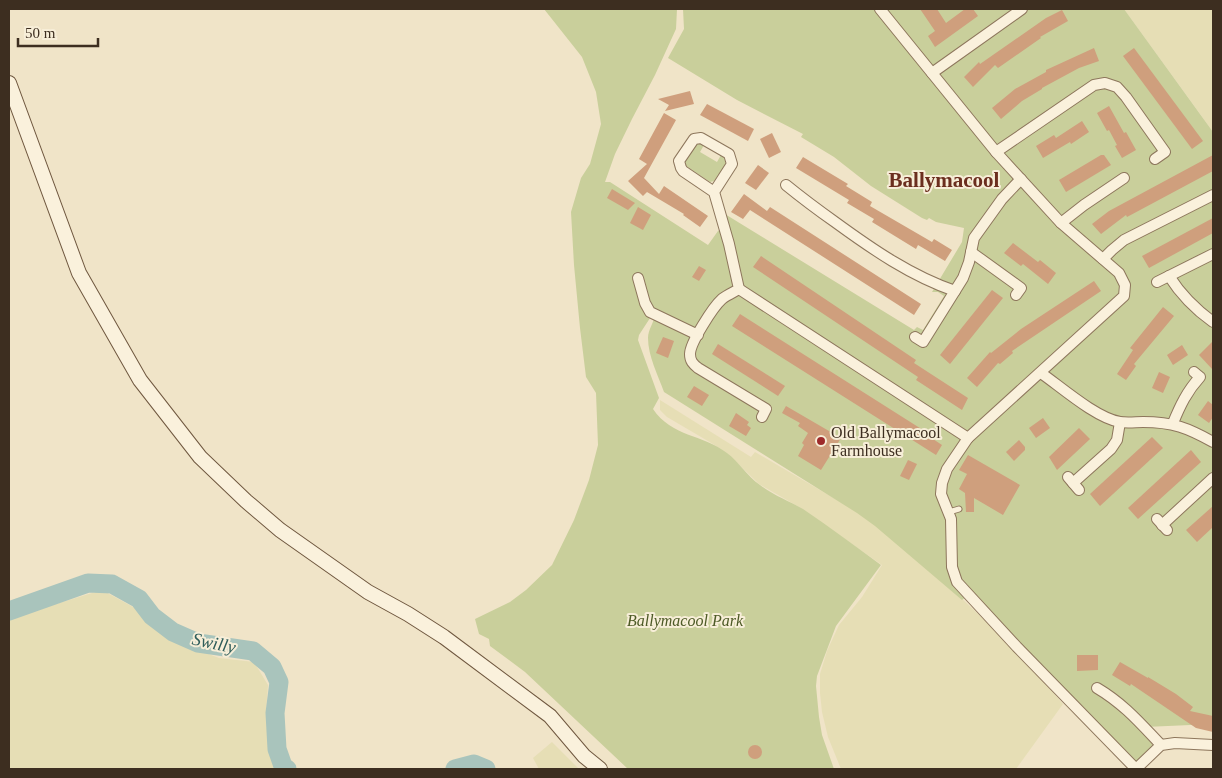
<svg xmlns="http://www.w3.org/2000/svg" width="1222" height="778" font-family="Georgia,serif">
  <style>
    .farmland { fill: #e6deb5 }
    .green { fill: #c9cf9b }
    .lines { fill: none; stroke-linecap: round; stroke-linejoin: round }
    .river { stroke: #a9c4bc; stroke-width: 19 }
    .building { fill: #cf9f7d }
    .service-casing { stroke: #8d765c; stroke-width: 7 }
    .minor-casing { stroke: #8d765c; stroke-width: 12 }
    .secondary-casing { stroke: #6f573f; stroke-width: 16 }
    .service { stroke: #faf1dc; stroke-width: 5 }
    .minor { stroke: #faf1dc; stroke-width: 10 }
    .secondary { stroke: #faf1dc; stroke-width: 14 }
    .poi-dot { fill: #9e2a2b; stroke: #f7eed8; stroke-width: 2 }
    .labels { text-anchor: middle; stroke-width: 4; stroke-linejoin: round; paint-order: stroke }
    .poi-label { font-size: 16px; fill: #3d2e20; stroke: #f7eed8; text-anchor: start }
    .park-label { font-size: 16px; font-style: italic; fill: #4d5a26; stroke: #f7eed8 }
    .water-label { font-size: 18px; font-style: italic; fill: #2f5d5a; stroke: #f7eed8 }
    .district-label { font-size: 21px; font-weight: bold; fill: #6b2e1e; stroke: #f7eed8 }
  </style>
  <rect width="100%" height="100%" fill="#f0e4c8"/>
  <g class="farmland">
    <polygon points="1124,9 1213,9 1213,132 1198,111"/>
    <polygon points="660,400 751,457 755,452 866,517 938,576 1014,648 1063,704 1016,769 841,769 828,737 822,712 820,693 820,674 827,651 839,625 862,597 882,565 799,507 759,484 728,454 713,444 667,417 660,410"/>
    <polygon points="102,590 135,608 177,642 219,658 254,662 268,685 266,713 273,765 277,769 9,769 9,620 33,611"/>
    <polygon points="552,742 579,769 539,769 533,758"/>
  </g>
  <g class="green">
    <path d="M544,9h133l-1,20 -21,46 -23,44 -17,35 -10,28h5l98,63 10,-14 6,-4 -4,-16 194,119 3,-3 6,3 21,-34 -6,-4h-6l30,-50 2,-14 -28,-6 -7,-4 -2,2 -5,-2 -51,-32 -37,-29 -33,-20 2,-3 -66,-34 -69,-42 16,-29 -1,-20h441l89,123v592l-68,3 10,24 -19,18 -169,-173 -5,4 -87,-74 -18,-13 -193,-121c-6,-17 -16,-36 -16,-54 0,-8 6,-16 7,-23h-3l-13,20 -1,5 21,58 -6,11c19,28 49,25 74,44 12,9 20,23 33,32 13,10 29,16 43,24 27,18 52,37 78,56l-45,61 -19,50 -1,10 3,31 3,18 12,34h-206l-103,-97 -35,-26 -1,-7 -10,-5 -4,-15 35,-17 16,-12 26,-25 22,-45 15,-40 9,-35 -2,-52 -10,-16 -6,-49 -6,-63 -3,-53 10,-34 9,-14 11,-40 -5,-32 -14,-35z"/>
    <polygon points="699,143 704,145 700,152 717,162 721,155 724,157 726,164 714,181 710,182 686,166 685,161 696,144"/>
  </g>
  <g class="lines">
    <g class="river">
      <polyline points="9,611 88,583 112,584 139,599 152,616 173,632 198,643 253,651 272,667 279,682 275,713 277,749 283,766 287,769"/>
      <polyline points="455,769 474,764 486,769"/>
    </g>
  </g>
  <g class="building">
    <polygon points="920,9 937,9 946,23 965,9 973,9 978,16 935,47 928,36 935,31"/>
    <polygon points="1062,10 1068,21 1040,37 1041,38 998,68 995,65 973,87 964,77 979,62 980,64 1046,18"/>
    <polygon points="1094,48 1099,61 1079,68 1042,88 1042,89 1022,101 1001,119 992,108 1015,89 1046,72 1046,70"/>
    <polygon points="1134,48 1203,141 1192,149 1123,56"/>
    <polygon points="690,91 694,104 665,111 669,105 658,99"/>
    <polygon points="707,104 754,129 748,141 700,115"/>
    <polygon points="1109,106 1124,133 1126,132 1136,150 1122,158 1115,146 1117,145 1109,130 1107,131 1097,113"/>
    <polygon points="664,113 676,120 644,178 659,194 664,186 708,216 700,227 683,215 684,214 647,192 643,196 628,181 647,164 639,159"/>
    <polygon points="1082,121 1089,132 1071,144 1070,142 1043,158 1036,146 1054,135 1056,138"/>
    <polygon points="772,133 781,152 769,158 760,139"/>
    <polygon points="1101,155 1104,155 1111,165 1066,192 1059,180"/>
    <polygon points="1213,155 1213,171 1127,217 1126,215 1101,234 1092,224 1109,211"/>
    <polygon points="803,157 848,184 846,186 872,202 870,206 932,242 934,239 952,250 945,261 918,245 916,249 872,222 874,219 847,203 849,200 796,168"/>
    <polygon points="758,165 769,173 756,190 745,183"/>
    <polygon points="612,189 635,203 628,210 607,198"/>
    <polygon points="744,194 767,211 770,207 921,304 914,315 750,210 743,219 731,212"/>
    <polygon points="638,207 651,215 643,230 630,223"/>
    <polygon points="1213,218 1213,233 1149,268 1142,256"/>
    <polygon points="1013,243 1038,262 1040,260 1056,273 1048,284 1023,264 1021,266 1004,253"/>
    <polygon points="761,256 916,360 914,363 968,398 962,410 916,380 918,377 753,267"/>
    <polygon points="699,266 706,270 699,281 692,277"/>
    <polygon points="1094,281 1101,291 1012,351 1013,353 1000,364 998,363 977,387 967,378 990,352 991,353 1021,329"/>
    <polygon points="992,290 1003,298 950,364 940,355"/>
    <polygon points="1163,307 1174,316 1134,364 1136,366 1126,380 1117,374 1133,350 1130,348"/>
    <polygon points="740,314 934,437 933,439 942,445 936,455 732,326"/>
    <polygon points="663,337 674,341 668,358 656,353"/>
    <polygon points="1213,341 1213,370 1199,355"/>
    <polygon points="718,344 785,386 778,396 712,354"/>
    <polygon points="1182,345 1188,355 1173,365 1167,355"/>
    <polygon points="1159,372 1170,377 1163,393 1152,388"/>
    <polygon points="694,386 709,395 702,406 687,397"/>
    <polygon points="1208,401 1213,405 1213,417 1209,423 1198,415"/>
    <polygon points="786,406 841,438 821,470 798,456 804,445 802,443 808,433 798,426 800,423 782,413"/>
    <polygon points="736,413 749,422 747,425 751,428 746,436 729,426"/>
    <polygon points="1043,418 1050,428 1036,438 1029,428"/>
    <polygon points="1079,428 1090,439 1057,470 1049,457"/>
    <polygon points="1152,437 1163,448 1100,506 1090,494"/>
    <polygon points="1019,440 1025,447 1025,450 1014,461 1006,452"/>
    <polygon points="1191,450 1201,462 1138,519 1128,508"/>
    <polygon points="968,455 1020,485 1003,515 974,498 974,512 966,512 965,493 959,489 967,474 959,470"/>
    <polygon points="908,460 917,464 909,480 900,476"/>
    <polygon points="1213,506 1213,527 1197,542 1186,530"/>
    <polygon points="1077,655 1098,655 1098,670 1077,671"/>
    <polygon points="1120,662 1148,678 1148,677 1176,694 1193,707 1190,711 1213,716 1213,732 1196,728 1131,684 1130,686 1112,675"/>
    <circle cx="755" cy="752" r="7"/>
  </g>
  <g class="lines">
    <g class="service-casing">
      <polyline id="service" points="949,512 959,509"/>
    </g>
    <g class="minor-casing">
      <g id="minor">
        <polyline points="932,73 1022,9"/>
        <polyline points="996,152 1094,85 1105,83 1117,87 1126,97 1165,152 1155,159"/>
        <path d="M786,185c16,13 32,25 49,37 37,27 76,54 120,69"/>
        <path d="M714,192l18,-28 -3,-10 -28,-16 -7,1 -15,22 2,7 2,3 31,21 15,52 10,45c-5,3 -12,6 -17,10 -9,8 -32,44 -32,55 0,7 3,10 8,14l68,41 -4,8"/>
        <polyline points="1061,223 1084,205 1124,178"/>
        <polyline points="971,252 1021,288 1016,295"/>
        <polyline points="1103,259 1112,250 1124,240 1213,195"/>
        <path d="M1169,276c12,19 26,33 44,46"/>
        <polyline points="638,278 645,303 650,312 698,335"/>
        <polyline points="1157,282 1213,254"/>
        <polyline points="739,289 968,438 1124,296 1125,285 1119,273 1061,223 996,152 880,9"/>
        <polyline points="915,337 923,342 963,278 969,262 974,238 1002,199 1021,179"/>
        <path d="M1041,373c20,14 55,45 79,49 8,1 16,0 23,0 30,0 45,6 70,20"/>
        <path d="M1173,423c7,-17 14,-32 27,-46l-6,-5"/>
        <polyline points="968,438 947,469 942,483 941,494 951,519 952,567 957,582 1017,647 1136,769"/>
        <polyline points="1068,477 1079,490"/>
        <polyline points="1073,483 1111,449 1117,440 1120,422"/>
        <polyline points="1157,519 1167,530"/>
        <polyline points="1162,525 1213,478"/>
        <path d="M1097,688c27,16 43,35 64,57"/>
        <polyline points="1136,769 1161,745 1175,743 1213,745"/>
      </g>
    </g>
    <g class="secondary-casing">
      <polyline id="secondary" points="9,83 79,273 140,380 200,457 246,501 280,530 368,592 408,614 444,637 550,716 584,756 600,769"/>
    </g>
    <use href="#service" class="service"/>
    <use href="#minor" class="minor"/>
    <use href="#secondary" class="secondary"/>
  </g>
  <circle class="poi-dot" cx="821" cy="441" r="5"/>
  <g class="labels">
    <g class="poi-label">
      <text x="831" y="438">Old Ballymacool<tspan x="831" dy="18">Farmhouse</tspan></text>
    </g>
    <g class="park-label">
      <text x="685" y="626">Ballymacool Park</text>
    </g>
    <g class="water-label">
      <text transform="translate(214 643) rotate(12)" y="6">Swilly</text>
    </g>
    <g class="district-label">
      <text x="944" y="187">Ballymacool</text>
    </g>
  </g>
  <rect width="1222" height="778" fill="none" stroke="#3d2e20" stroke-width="20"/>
  <path d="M18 38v8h80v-8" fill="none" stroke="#3d2e20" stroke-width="2.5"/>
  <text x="25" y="38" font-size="15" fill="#3d2e20" stroke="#f7eed8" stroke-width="4" paint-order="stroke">50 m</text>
</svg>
